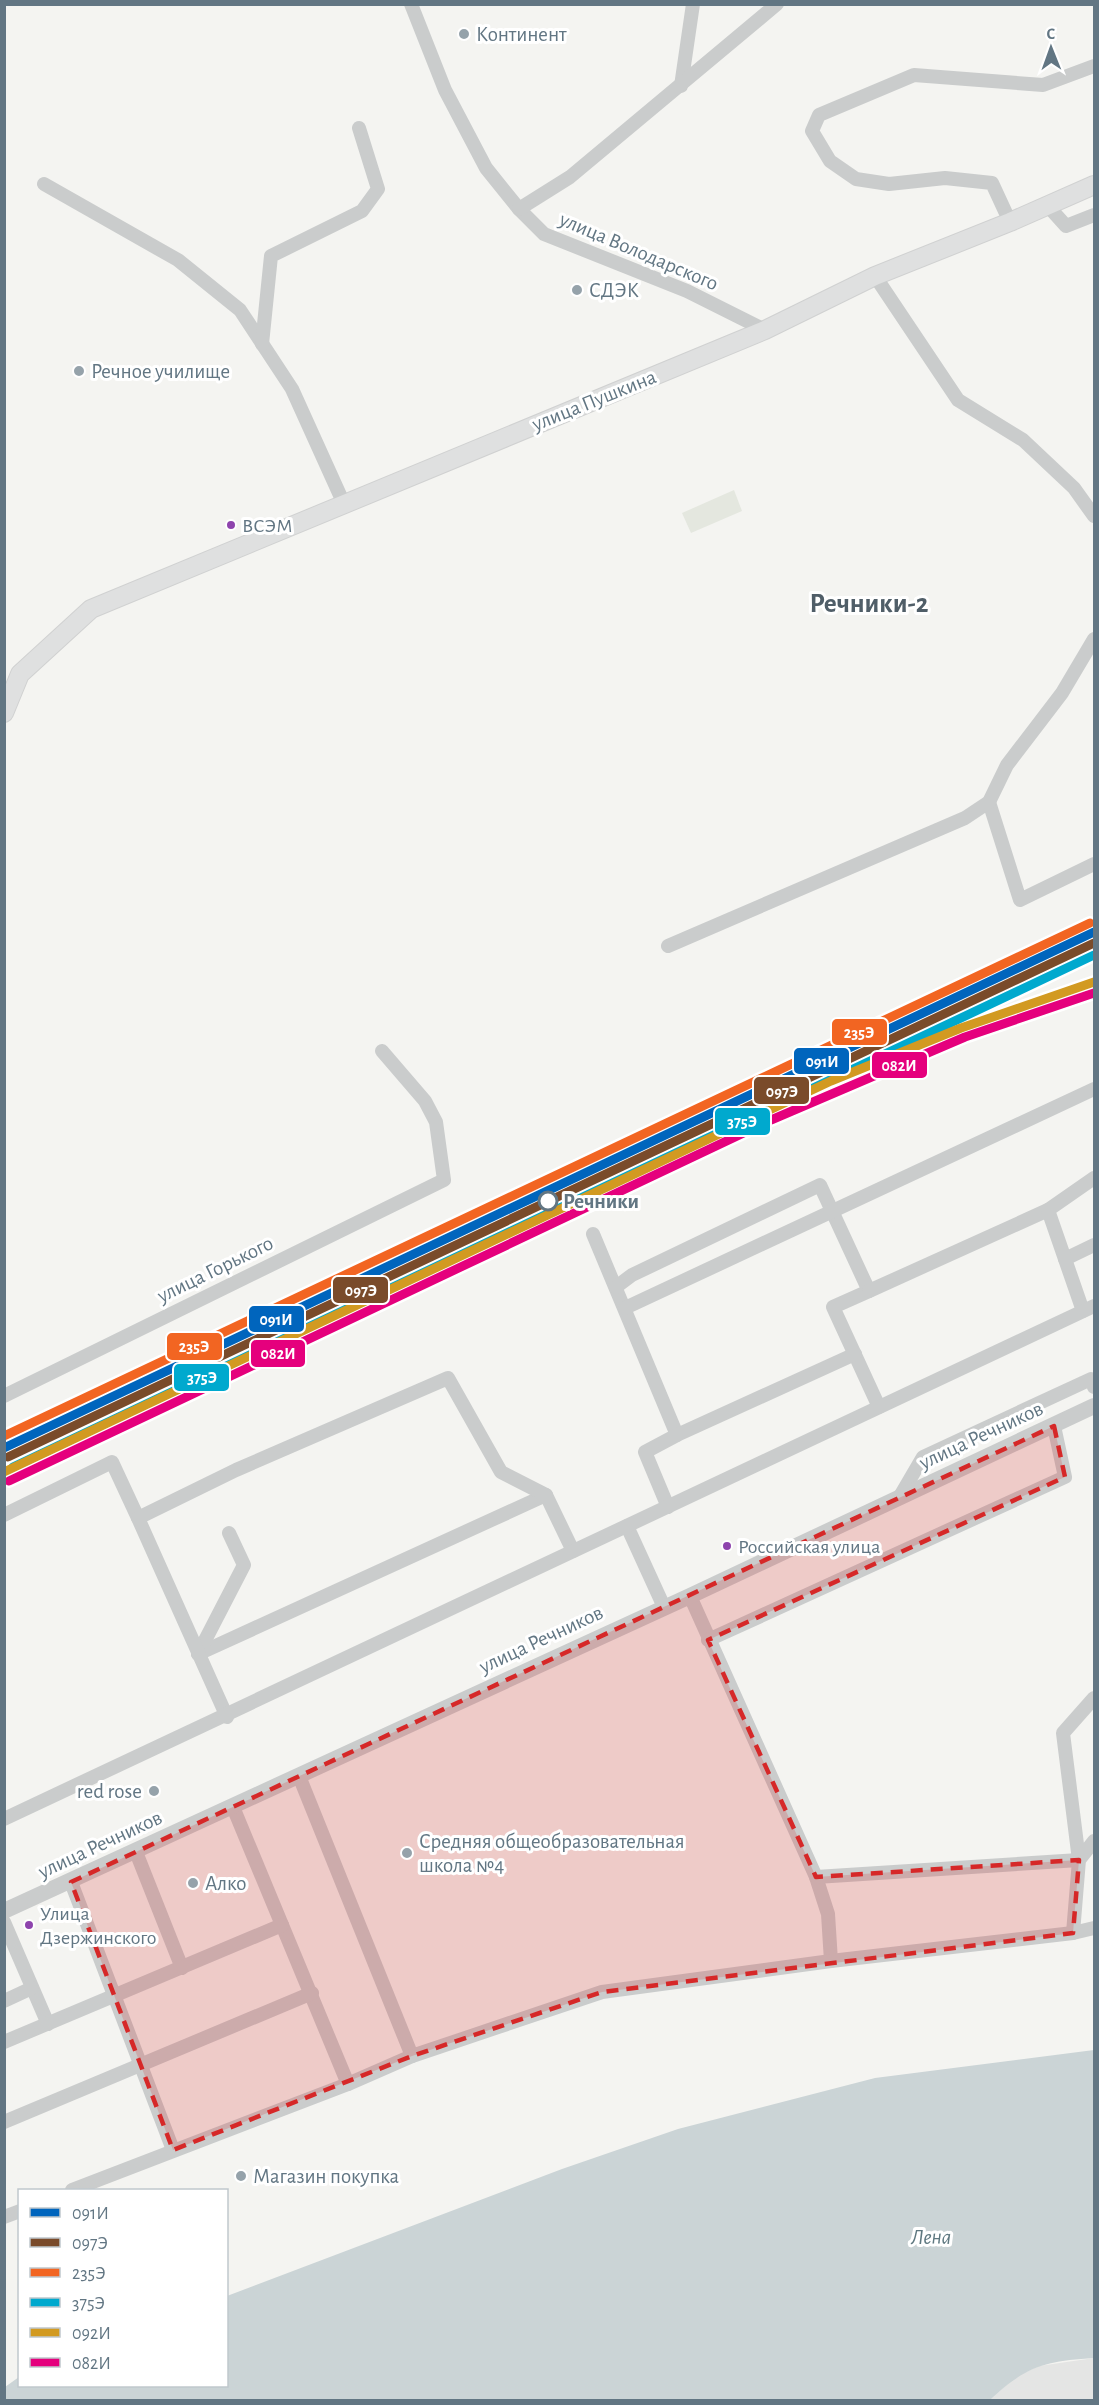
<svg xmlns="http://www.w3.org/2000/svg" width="1099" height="2405" font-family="'Alegreya Sans',sans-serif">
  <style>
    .built { fill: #e4e5e4 }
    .green { fill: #e4e7df }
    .water { fill: #cbd4d6 }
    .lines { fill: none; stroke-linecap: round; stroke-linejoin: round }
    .secondary-casing { stroke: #d0d1d1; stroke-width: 20 }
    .minor { stroke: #cacccc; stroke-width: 14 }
    .tertiary { stroke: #cacccc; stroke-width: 16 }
    .secondary { stroke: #dfe0e0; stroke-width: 18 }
    .rail { stroke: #bfc2c2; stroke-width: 4.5; stroke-dasharray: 9 4.5; stroke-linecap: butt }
    .rail-1-casing { stroke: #fff; stroke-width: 14 }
    .rail-2-casing { stroke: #fff; stroke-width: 14 }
    .rail-3-casing { stroke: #fff; stroke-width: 14 }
    .rail-4-casing { stroke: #fff; stroke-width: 14 }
    .rail-5-casing { stroke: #fff; stroke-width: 14 }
    .rail-6-casing { stroke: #fff; stroke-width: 14 }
    .rail-1 { stroke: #0065bd; stroke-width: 9 }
    .rail-2 { stroke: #7a4b2a; stroke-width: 9 }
    .rail-3 { stroke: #f26522; stroke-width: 9 }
    .rail-4 { stroke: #00a9ce; stroke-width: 9 }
    .rail-5 { stroke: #d29a21; stroke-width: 9 }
    .rail-6 { stroke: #e5007d; stroke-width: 9 }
    .marked { fill: #d62828; fill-opacity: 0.2; stroke: #d62828; stroke-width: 4.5; stroke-dasharray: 12 8; stroke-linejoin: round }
    .poi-dot { fill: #95a2aa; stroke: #fff; stroke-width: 2 }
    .bus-dot { fill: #8e44ad; stroke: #fff; stroke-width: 2 }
    .stop-dot { fill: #fff; stroke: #627683; stroke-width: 3 }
    .labels { text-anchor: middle; stroke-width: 6; stroke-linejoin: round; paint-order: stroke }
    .bus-label { font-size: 20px; fill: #627683; stroke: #fff; text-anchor: start }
    .poi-label { font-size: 21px; fill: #627683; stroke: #fff; text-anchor: start }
    .street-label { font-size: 21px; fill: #627683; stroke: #fff }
    .stop-label { font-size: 21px; font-weight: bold; fill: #627683; stroke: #fff; text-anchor: start }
    .water-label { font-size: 22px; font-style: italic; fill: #5e7880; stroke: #fff }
    .district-label { font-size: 27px; font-weight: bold; fill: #505e68; stroke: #fff }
    .line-badge { stroke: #fff; stroke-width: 2 }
    .badge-label { font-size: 16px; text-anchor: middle; font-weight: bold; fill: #fff }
  </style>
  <rect width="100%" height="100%" fill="#f4f4f1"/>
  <polygon class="built" points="1094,2358 1094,2400 990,2400 1015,2377 1039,2366"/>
  <polygon class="green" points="734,490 742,511 691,533 682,513"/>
  <path class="water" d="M1094,2050v308c-49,3 -68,8 -104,42h-985v-13l14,-10 1,9h206l1,-90 335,-127 116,-40 197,-51z"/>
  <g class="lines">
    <g class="secondary-casing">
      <polyline id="secondary" points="4,713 20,674 91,609 765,330 875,276 1010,222 1094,185"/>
    </g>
    <g class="minor">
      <polyline points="411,4 445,90 486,168 519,209 544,234 687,291 765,330"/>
      <polyline points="681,86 693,4"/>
      <polyline points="44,184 178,260 240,310 292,389 344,504"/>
      <polyline points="1048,206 1066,226 1094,215"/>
      <polyline points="519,209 570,177 777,4"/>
      <polyline points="1010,222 992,183 945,178 889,184 856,179 830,161 812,131 819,115 914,75 1043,85 1094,66"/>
      <polyline points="875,276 958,400 1023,440 1074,488 1094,516"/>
      <polyline points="262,344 271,256 362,211 378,189 359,128"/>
      <polyline points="989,802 1020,900 1094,864"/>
      <polyline points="668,946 965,818 989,802 1007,765 1062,693 1094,639"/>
      <polyline points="593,1234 677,1435 645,1452 668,1507"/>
      <polyline points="1065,1259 1094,1245"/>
      <polyline points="616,1287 632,1275 820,1185 869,1291 833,1307 879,1407"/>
      <polyline points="869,1291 1048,1210"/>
      <polyline points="625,1308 1094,1089"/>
      <polyline points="1083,1311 1048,1210 1094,1178"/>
      <polyline points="4,1396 444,1180 436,1122 425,1101 382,1051"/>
      <polyline points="677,1435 855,1354"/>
      <polyline points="899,1498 923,1457 1091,1379 1094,1387"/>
      <polyline points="4,1515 112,1462 138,1518"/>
      <polyline points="627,1526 664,1607"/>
      <polyline points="690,1596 816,1877 828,1914 831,1961"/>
      <polyline points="708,1640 1065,1477 1054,1426"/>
      <polyline points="198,1654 546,1495"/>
      <polyline points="198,1654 244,1565 229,1533"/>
      <polyline points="227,1717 138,1518 236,1470 448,1378 501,1472 546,1495 573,1551"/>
      <polyline points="299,1776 412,2056 602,1992 831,1961 1073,1933 1094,1928"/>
      <polyline points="233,1807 348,2084"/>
      <polyline points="4,1819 1094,1306"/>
      <polyline points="136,1852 182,1968"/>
      <polyline points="816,1877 1079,1860 1063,1733 1094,1698"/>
      <polyline points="71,1882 173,2150"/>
      <polyline points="4,1922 48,2024"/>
      <polyline points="1073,1933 1079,1860 1094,1841"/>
      <polyline points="4,2001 32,1988"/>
      <polyline points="4,2042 282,1925"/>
      <polyline points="4,2122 312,1993"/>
      <polyline points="72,2190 348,2084 412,2056"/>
      <polyline points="4,2217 20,2211"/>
    </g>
    <polyline class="tertiary" points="4,1911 690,1596 1094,1406"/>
    <use href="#secondary" class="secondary"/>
    <polyline class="rail" points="4,1460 914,1030 1094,956"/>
    <g class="rail-1-casing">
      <polyline id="rail-1" points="4,1448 1094,932"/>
    </g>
    <g class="rail-2-casing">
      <polyline id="rail-2" points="8,1457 1094,943"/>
    </g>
    <g class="rail-3-casing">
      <polyline id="rail-3" points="4,1436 1090,923"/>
    </g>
    <g class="rail-4-casing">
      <polyline id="rail-4" points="13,1467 1094,955"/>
    </g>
    <g class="rail-5-casing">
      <polyline id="rail-5" points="4,1472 831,1081 961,1028 1094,982"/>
    </g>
    <g class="rail-6-casing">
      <polyline id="rail-6" points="9,1481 771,1120 965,1037 1094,993"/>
    </g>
    <use href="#rail-1" class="rail-1"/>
    <use href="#rail-2" class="rail-2"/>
    <use href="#rail-3" class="rail-3"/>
    <use href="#rail-4" class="rail-4"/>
    <use href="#rail-5" class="rail-5"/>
    <use href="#rail-6" class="rail-6"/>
  </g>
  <path class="marked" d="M1054,1426l11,51 -357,163 108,237 263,-17 -6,73 -471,59 -190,64 -239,94 -102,-268z"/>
  <g class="poi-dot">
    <circle cx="464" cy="34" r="6"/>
    <circle cx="577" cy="290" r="6"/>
    <circle cx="79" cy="371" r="6"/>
    <circle cx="154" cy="1791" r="6"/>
    <circle cx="407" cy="1853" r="6"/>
    <circle cx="193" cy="1883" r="6"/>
    <circle cx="241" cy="2176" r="6"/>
  </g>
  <g class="bus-dot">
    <circle cx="231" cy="525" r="5"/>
    <circle cx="727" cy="1546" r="5"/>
    <circle cx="29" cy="1925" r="5"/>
  </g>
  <circle class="stop-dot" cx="548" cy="1201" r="9"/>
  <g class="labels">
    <g class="bus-label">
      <text x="242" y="532">ВСЭМ</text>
      <text x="738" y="1553">Российская улица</text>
      <text x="40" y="1920">Улица<tspan x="40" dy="24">Дзержинского</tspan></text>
    </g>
    <g class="poi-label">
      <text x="476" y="41">Континент</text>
      <text x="589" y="297">СДЭК</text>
      <text x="91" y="378">Речное училище</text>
      <text x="142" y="1798" text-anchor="end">red rose</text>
      <text x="419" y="1848">Средняя общеобразовательная<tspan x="419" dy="24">школа №4</tspan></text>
      <text x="205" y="1890">Алко</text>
      <text x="253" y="2183">Магазин покупка</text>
    </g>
    <g class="street-label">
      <text transform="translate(639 251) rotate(23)" y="7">улица Володарского</text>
      <text transform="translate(594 400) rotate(-22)" y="7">улица Пушкина</text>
      <text transform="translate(215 1269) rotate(-26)" y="7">улица Горького</text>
      <text transform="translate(981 1435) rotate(-25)" y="7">улица Речников</text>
      <text transform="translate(541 1639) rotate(-25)" y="7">улица Речников</text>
      <text transform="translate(100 1844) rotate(-25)" y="7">улица Речников</text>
    </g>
    <g class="stop-label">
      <text x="563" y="1208">Речники</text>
    </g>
    <g class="water-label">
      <text x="931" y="2244">Лена</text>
    </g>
    <g class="district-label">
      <text x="869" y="612">Речники-2</text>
    </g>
  </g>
  <g class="line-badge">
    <rect x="831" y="1018" width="57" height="28" rx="6" fill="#f26522"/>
    <rect x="793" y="1047" width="57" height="28" rx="6" fill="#0065bd"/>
    <rect x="871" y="1051" width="57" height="28" rx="6" fill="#e5007d"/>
    <rect x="753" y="1076" width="57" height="29" rx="6" fill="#7a4b2a"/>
    <rect x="714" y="1107" width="57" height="29" rx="6" fill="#00a9ce"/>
    <rect x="332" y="1276" width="57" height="28" rx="6" fill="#7a4b2a"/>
    <rect x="248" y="1305" width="57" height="28" rx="6" fill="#0065bd"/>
    <rect x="166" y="1332" width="57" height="29" rx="6" fill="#f26522"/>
    <rect x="250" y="1339" width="56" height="29" rx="6" fill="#e5007d"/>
    <rect x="173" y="1363" width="57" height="29" rx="6" fill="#00a9ce"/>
  </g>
  <g class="badge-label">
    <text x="859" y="1038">235Э</text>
    <text x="822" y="1067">091И</text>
    <text x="899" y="1071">082И</text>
    <text x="782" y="1097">097Э</text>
    <text x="742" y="1127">375Э</text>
    <text x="361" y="1296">097Э</text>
    <text x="276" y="1325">091И</text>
    <text x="194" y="1352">235Э</text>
    <text x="278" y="1359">082И</text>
    <text x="202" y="1383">375Э</text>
  </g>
  <rect width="1099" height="2405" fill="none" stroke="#627683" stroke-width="12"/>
  <rect x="18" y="2189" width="210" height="198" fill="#ffffff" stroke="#c0c8cd" stroke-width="1.5"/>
  <rect x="30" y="2208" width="30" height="9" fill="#0065bd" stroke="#c0c8cd" stroke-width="1.5"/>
  <text x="72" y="2219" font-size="18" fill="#627683">091И</text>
  <rect x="30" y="2238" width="30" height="9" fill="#7a4b2a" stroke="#c0c8cd" stroke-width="1.5"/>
  <text x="72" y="2249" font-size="18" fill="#627683">097Э</text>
  <rect x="30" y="2268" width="30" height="9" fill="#f26522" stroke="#c0c8cd" stroke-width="1.5"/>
  <text x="72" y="2279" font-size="18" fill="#627683">235Э</text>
  <rect x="30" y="2298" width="30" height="9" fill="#00a9ce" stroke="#c0c8cd" stroke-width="1.5"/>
  <text x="72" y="2309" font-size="18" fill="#627683">375Э</text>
  <rect x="30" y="2328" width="30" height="9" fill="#d29a21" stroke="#c0c8cd" stroke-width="1.5"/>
  <text x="72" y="2339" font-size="18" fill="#627683">092И</text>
  <rect x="30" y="2358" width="30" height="9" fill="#e5007d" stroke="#c0c8cd" stroke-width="1.5"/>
  <text x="72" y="2369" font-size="18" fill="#627683">082И</text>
  <g transform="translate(1051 48) rotate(359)" stroke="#ffffff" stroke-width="4.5" paint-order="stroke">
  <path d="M0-4.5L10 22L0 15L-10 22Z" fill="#627683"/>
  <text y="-9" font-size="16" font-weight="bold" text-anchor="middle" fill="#627683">С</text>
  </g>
</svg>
